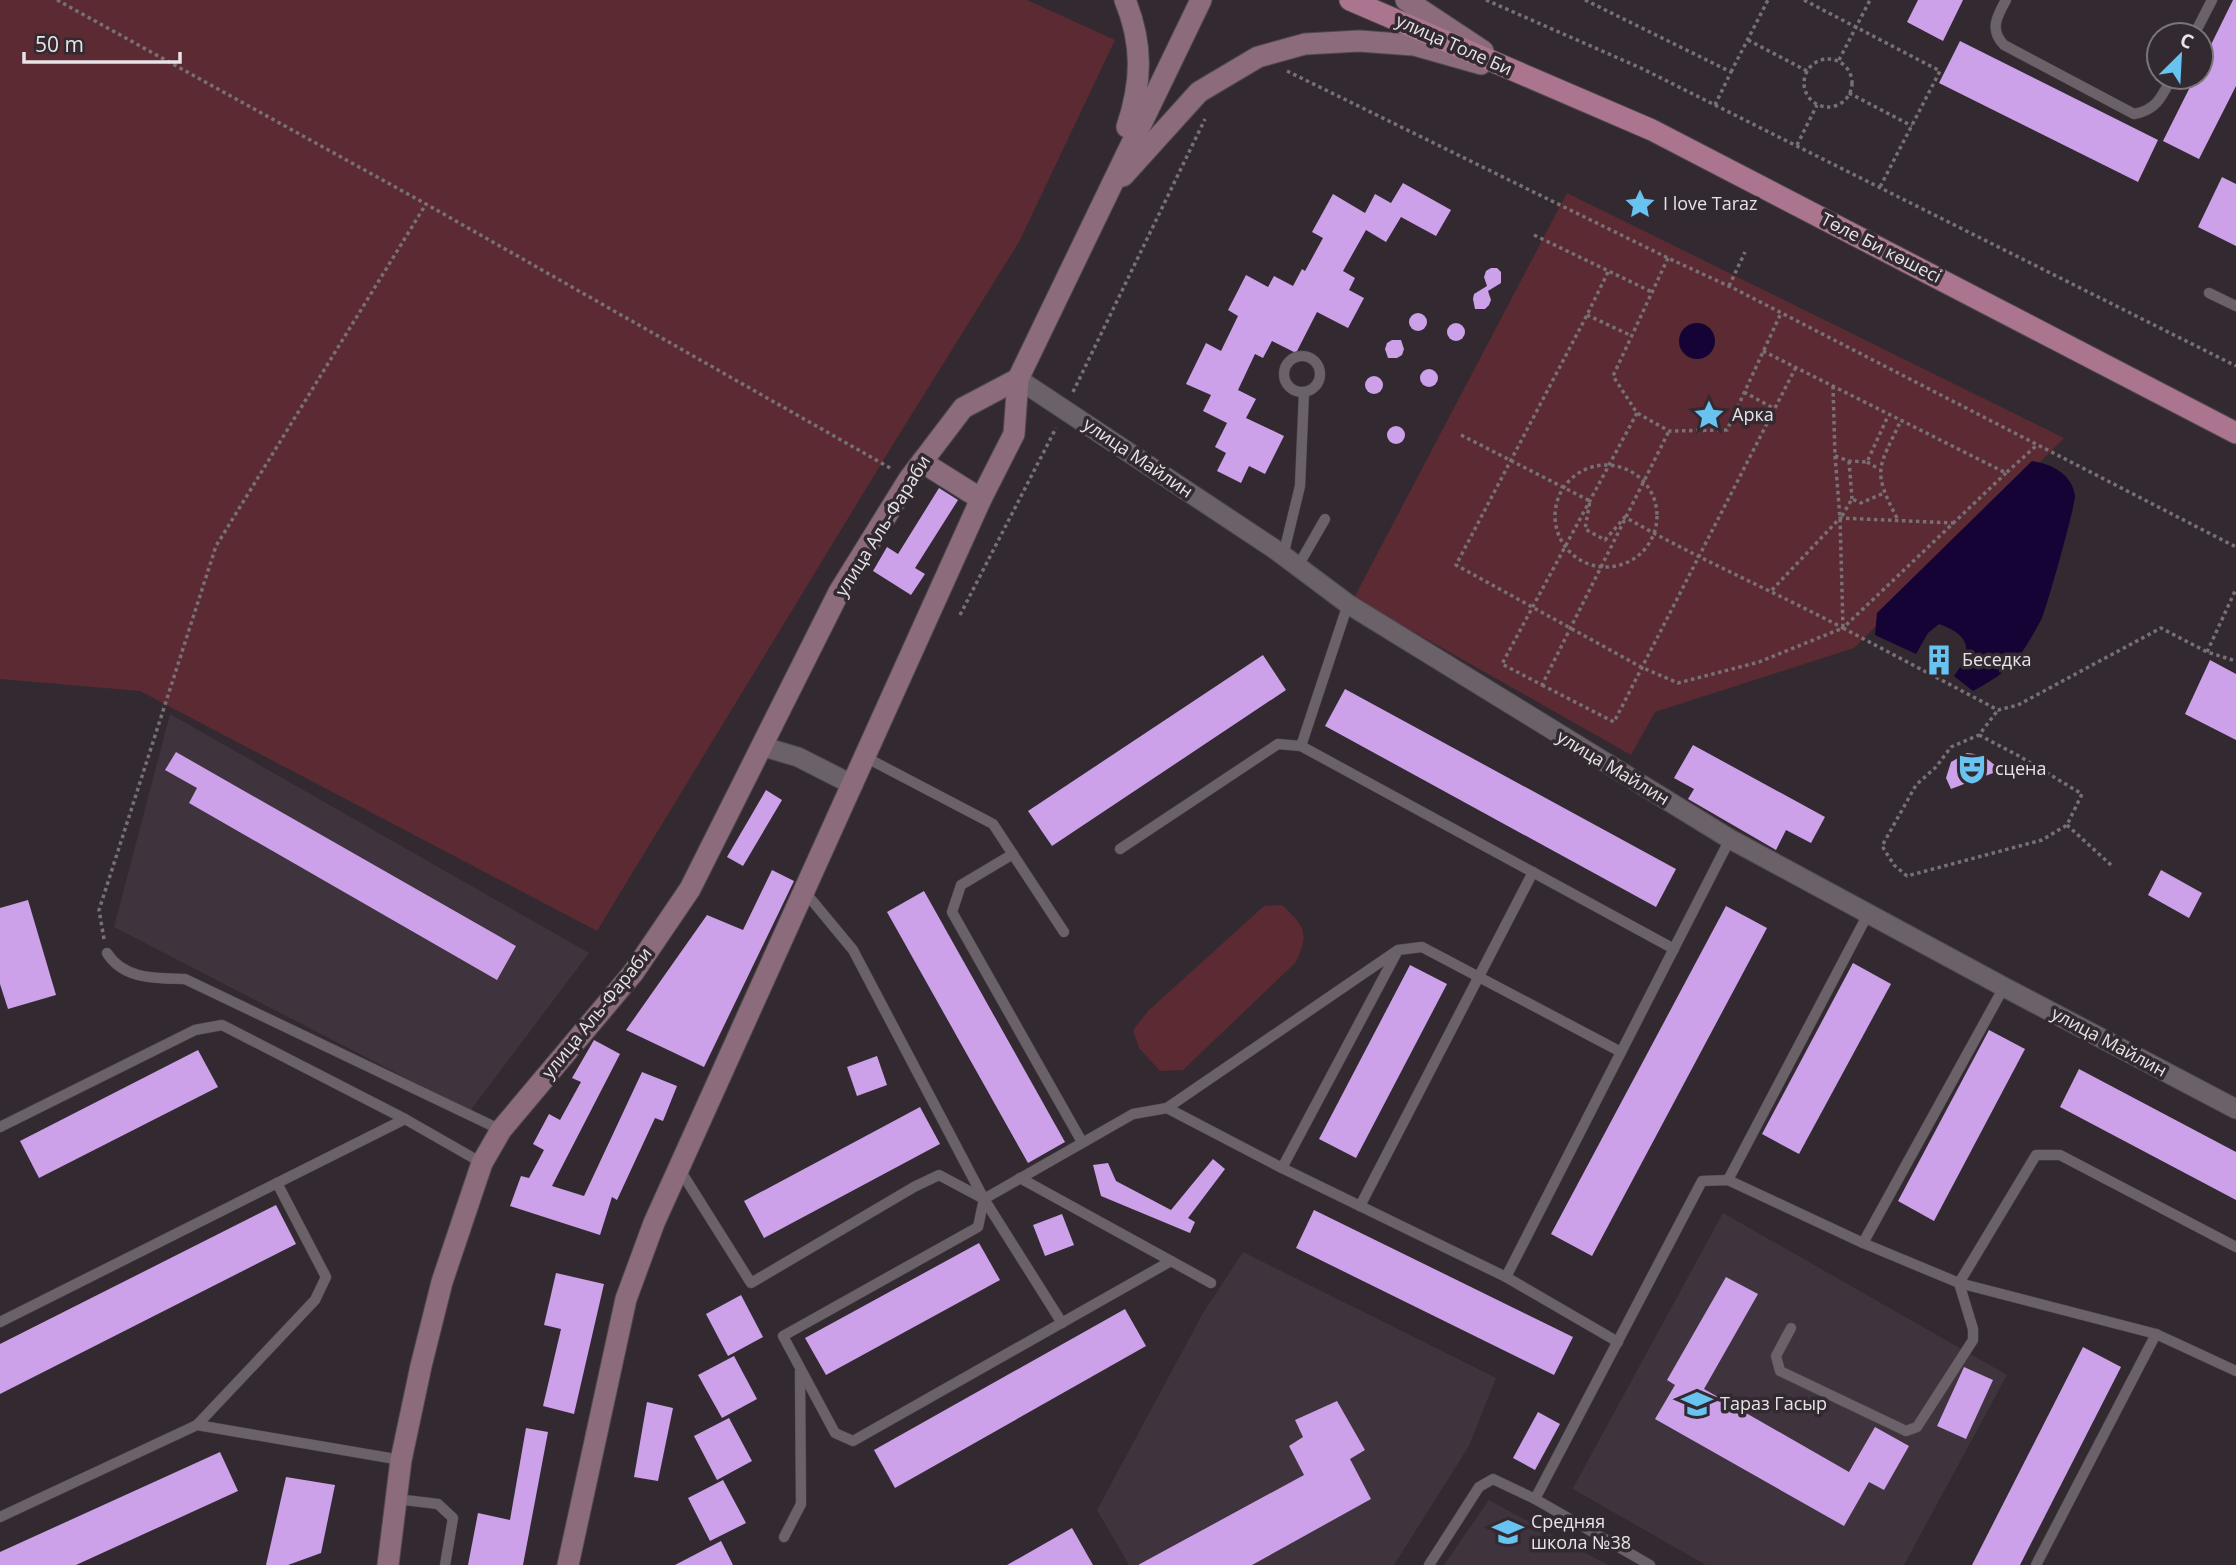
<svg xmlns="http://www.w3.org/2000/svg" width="2236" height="1565" font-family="'Open Sans',sans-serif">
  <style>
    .built { fill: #3f333d }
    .green { fill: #5c2a33 }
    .water { fill: #140334 }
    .building { fill: #cca1ea }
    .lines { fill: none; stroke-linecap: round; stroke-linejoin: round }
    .lane-casing { stroke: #4f484e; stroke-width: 11 }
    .street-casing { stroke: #4f484e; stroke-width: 21 }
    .secondary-casing { stroke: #4f484e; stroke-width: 23 }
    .primary-casing { stroke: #4f484e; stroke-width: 23 }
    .path { stroke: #777075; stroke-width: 3.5; stroke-dasharray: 3.5 3.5; stroke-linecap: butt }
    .lane { stroke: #6b6269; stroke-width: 10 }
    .street { stroke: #6b6269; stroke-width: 19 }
    .secondary { stroke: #8b6b7c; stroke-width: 21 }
    .primary { stroke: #ab748f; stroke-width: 21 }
    .labels { text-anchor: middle; stroke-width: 7; stroke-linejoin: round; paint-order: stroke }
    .street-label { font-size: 18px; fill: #e8e3e7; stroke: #322a30 }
    .poi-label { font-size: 18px; fill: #e8e3e7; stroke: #322a30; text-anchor: start }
  </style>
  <rect width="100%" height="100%" fill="#322a30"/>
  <g class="built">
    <polygon points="170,714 589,953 470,1111 114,927"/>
    <polygon points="1723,1213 2007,1375 1904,1565 1706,1565 1566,1485 1573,1488"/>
    <polygon points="1243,1252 1496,1378 1469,1446 1394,1565 1129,1565 1097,1510 1203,1313"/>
    <polygon points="1489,1500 1608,1565 1444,1565"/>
  </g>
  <g class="green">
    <polygon points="0,0 1027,0 1115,40 1019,242 892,446 597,931 140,691 0,679"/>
    <polygon points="1567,193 2064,438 1854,648 1655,712 1631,755 1354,598"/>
    <path d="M1282,905c23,21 28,29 13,58l-112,107 -23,1 -21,-23 -6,-18 16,-20 115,-104z"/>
  </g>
  <g class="water">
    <circle cx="1697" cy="341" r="18"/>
    <path d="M2032,461c19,3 39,12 43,34 1,9 -28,112 -33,123 -7,13 -14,26 -22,37 -12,16 -30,27 -47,36l-19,-15c20,-26 16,-41 -15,-52l-11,9 -12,21 -41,-19 2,-22z"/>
  </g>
  <g class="building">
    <polygon points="1918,0 1963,0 1943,41 1907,22"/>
    <polygon points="2233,0 2236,0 2236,86 2199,159 2163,141 2195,77 2201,77 2201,65"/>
    <polygon points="1960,41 2158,140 2138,182 1939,83"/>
    <polygon points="2222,177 2236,184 2236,246 2198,227"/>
    <polygon points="1403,183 1451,210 1436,236 1401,217 1386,242 1366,230 1343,271 1355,278 1349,290 1364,298 1348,328 1317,312 1296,353 1272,341 1263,358 1255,354 1238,390 1256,399 1246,418 1284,436 1265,474 1249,466 1241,483 1217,471 1226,453 1215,447 1227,423 1203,411 1211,395 1186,384 1206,343 1221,351 1238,316 1228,310 1246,275 1268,287 1274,276 1293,286 1302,269 1305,271 1323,238 1312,232 1333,194 1365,213 1375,194 1391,203"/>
    <polygon points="1491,268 1497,268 1501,272 1501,283 1488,291 1491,300 1489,305 1485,309 1475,309 1473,299 1474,294 1487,286 1484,277 1486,271"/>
    <circle cx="1418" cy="322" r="9"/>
    <circle cx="1456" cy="332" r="9"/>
    <polygon points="1392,340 1401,340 1404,349 1402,355 1397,358 1388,358 1385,349 1387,343"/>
    <circle cx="1429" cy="378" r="9"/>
    <circle cx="1374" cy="385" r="9"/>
    <circle cx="1396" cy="435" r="9"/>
    <polygon points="939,488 958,500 915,568 925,574 911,595 873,571 887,547 898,554"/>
    <circle cx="1939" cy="660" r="10"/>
    <polygon points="1263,655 1286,690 1052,846 1028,811"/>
    <polygon points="2210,660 2236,674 2236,740 2185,714"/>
    <polygon points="1345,689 1676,869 1656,907 1325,726"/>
    <polygon points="1693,745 1825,817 1811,843 1786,830 1776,850 1688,799 1694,789 1674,778"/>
    <polygon points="176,752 516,946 497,980 189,803 197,788 165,770"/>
    <polygon points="1967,753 1982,755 2001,770 1951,789 1946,778 1951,762"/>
    <polygon points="766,790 782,800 743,866 727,857"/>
    <polygon points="772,870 794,881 704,1067 626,1030 707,915 743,930"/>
    <polygon points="2161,870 2202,893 2189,918 2148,895"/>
    <polygon points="924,891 1065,1142 1028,1163 887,912"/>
    <polygon points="28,900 56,995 8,1009 0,984 0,908"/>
    <polygon points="1726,906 1767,928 1592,1256 1551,1234"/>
    <polygon points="1853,963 1891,984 1799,1154 1762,1134"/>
    <polygon points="1410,965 1447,984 1356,1158 1319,1139"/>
    <polygon points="1989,1030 2025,1049 1934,1221 1898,1201"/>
    <polygon points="594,1040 620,1054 552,1186 584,1196 642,1072 677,1086 663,1121 655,1118 617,1200 612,1197 600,1235 510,1206 521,1176 529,1178 544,1150 533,1144 549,1114 560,1120 581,1082 572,1078"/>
    <polygon points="198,1050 218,1087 39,1178 20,1141"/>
    <polygon points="877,1056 887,1085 857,1096 847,1067"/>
    <polygon points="2079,1069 2236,1152 2236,1200 2060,1107"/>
    <polygon points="920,1107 940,1144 764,1238 744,1201"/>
    <polygon points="1213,1159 1225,1169 1188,1218 1195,1222 1190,1233 1101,1196 1093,1165 1108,1163 1116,1181 1171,1210"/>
    <polygon points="276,1205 296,1244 0,1394 0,1344"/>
    <polygon points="1314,1210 1573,1337 1554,1375 1296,1248"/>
    <polygon points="1062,1214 1074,1245 1045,1256 1033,1225"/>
    <polygon points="979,1243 1000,1280 826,1375 805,1338"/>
    <polygon points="556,1273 604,1284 574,1414 543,1406 561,1329 544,1325"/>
    <polygon points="1726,1277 1758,1294 1704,1389 1849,1472 1875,1427 1909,1446 1884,1490 1869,1482 1844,1526 1655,1419 1675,1385 1667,1380"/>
    <polygon points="741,1295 763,1337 728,1356 706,1314"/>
    <polygon points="1125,1309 1146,1346 895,1488 874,1450"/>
    <polygon points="2083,1347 2121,1367 2020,1565 1972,1565"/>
    <polygon points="734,1356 757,1399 722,1418 698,1375"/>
    <polygon points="1964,1367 1993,1380 1966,1439 1937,1426"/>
    <polygon points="1337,1401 1365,1450 1350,1459 1371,1499 1252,1565 1138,1565 1304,1475 1289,1446 1303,1437 1295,1420"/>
    <polygon points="647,1402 673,1408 658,1481 634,1477"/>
    <polygon points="1538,1412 1560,1424 1535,1470 1513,1458"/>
    <polygon points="729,1418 752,1461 717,1480 694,1436"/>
    <polygon points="526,1428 548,1432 523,1565 468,1565 478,1513 510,1520"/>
    <polygon points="220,1452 238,1491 76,1565 0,1565 0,1552"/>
    <polygon points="286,1477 335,1485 321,1553 288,1565 266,1565"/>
    <polygon points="723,1480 746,1523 710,1541 688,1498"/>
    <polygon points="1072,1528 1093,1565 1007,1565"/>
    <polygon points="721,1541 733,1565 675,1565"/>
  </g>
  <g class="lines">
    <g class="lane-casing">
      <g id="lane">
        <path d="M2006,0c-9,16 -17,30 -2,45l130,69c23,-4 28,-18 38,-37"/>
        <polyline points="2194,35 2212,0"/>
        <polyline points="2209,293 2236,306"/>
        <circle cx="1302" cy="374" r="18"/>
        <polyline points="1283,556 1300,486 1304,392"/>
        <polyline points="1298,566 1325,519"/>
        <polyline points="1301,746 1348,604"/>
        <polyline points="865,757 993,824 1064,932"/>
        <polyline points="1120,849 1278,744 1301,746 1674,949"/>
        <polyline points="1013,854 961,885 952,912 1082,1142"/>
        <polyline points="805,892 853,950 984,1199 1062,1323"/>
        <path d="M107,953c17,27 49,25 78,26l316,151"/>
        <polyline points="1167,1108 1398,950 1422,947 1621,1052"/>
        <polyline points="0,1127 195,1030 222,1025 405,1119 482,1163"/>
        <polyline points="1282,1168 1396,954"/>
        <polyline points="680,1170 751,1283 914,1187 939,1175 984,1199 1133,1114 1167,1108 1282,1168 1506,1277 1618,1342"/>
        <polyline points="1020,1178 1211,1283"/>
        <polyline points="1728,1180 1868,914"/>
        <polyline points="984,1199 978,1227 783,1336 835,1433 853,1441 1171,1261"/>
        <polyline points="1360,1206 1533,872"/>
        <polyline points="1863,1243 2004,987"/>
        <polyline points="1506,1277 1730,839"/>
        <polyline points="0,1322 405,1119"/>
        <polyline points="1791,1328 1776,1356 1780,1371 1906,1431 1917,1427 1973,1340 1973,1329 1959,1283 2036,1155 2060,1155 2236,1247"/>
        <polyline points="197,1425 401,1460"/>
        <polyline points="396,1499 438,1504 453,1518 445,1565"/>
        <polyline points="1535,1499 1702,1181 1728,1180 1863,1243 1959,1283 2156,1334 2236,1371"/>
        <polyline points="0,1517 197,1425 315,1300 326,1277 277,1183"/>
        <polyline points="784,1537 801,1504 800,1372"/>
        <polyline points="1429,1565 1479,1487 1493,1479 1535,1499 1650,1565"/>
        <polyline points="2036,1565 2156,1334"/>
      </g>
    </g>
    <g class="street-casing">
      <g id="street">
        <polyline points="1018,379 1273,548 1348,604 1730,839 2004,987 2236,1109"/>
        <polyline points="761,746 798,757 853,785"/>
      </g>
    </g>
    <g class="secondary-casing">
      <g id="secondary">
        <path d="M1125,0c18,44 17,82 2,127"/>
        <polyline points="1406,0 1483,51"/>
        <polyline points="1123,176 1199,92 1258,57 1305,44 1359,41 1414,45 1481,64"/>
        <polyline points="922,462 981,499"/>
        <polyline points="388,1565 401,1460 421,1366 442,1282 482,1163 501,1130 633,973 690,889 839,592 909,479 963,408 1018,379"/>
        <polyline points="568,1565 626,1299 654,1223 981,499 1014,434 1018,379 1201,0"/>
      </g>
    </g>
    <g class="primary-casing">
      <polyline id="primary" points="1350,0 1652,130 2236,433"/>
    </g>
    <g class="path">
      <polyline points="57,0 426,204 892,469"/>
      <polyline points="1486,0 1643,69 2236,366"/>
      <polyline points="1585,0 1731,72 1715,105"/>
      <polyline points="1804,0 1940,71 1880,187"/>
      <polyline points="1748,40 1807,71"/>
      <circle cx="1828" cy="83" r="24"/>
      <polyline points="1839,60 1870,0"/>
      <polyline points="1287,71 1668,258 1735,289 2236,547"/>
      <polyline points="1731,72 1768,0"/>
      <polyline points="1849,93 1912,126"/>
      <polyline points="1797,145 1817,105"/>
      <polyline points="1534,235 1652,292"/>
      <polyline points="1668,258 1613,376 1637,413 1669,431 1727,430 1781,313"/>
      <polyline points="1608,272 1587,315 1456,565 1641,667 1678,683 1759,662 1843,628 1998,710 2018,705 2161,628 2207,652 2236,661"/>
      <polyline points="1729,286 1745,252"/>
      <polyline points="1587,315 1632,336"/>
      <polyline points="1763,351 2006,473 2037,445"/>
      <polyline points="1833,386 1835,456 1840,518 1843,628"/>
      <polyline points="1073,392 1205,119"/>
      <polyline points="1744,392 1773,408"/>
      <polyline points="1637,413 1502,664 1542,685 1669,431"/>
      <path d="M1461,435l129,66 -5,28 20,11 20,-23c71,41 146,73 218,111l163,-155"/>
      <polyline points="1835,456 1849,461 1867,462 1888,416"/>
      <polyline points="1849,461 1852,499"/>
      <polyline points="1867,462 1879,469"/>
      <circle cx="1606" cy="516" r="51"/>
      <polyline points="1842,516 1852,499 1861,503 1884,493"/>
      <path d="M1897,518c-26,-49 -18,-50 4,-98"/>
      <polyline points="1772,590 1840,518 1954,523"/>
      <polyline points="960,615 1056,428"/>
      <polyline points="2207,652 2236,589"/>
      <polyline points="1542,685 1614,722 1796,367"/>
      <polyline points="1979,735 2019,756 2082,794 2067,825 2042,840 1907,876 1894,865 1882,846 1916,785 1936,767 1951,747 1979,735 1998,710"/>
      <polyline points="2067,825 2111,865"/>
      <polyline points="104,939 99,910 216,546 426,204"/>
    </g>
    <use href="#lane" class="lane"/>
    <use href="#street" class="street"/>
    <use href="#secondary" class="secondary"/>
    <use href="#primary" class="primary"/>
  </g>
  <defs>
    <g id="sight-bare" transform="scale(2.415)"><path d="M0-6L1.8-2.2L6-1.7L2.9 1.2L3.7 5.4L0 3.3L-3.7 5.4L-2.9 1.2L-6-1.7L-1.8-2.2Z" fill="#69c3f1" stroke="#322a30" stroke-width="2.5" paint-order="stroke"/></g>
    <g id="building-bare" transform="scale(2.415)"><path d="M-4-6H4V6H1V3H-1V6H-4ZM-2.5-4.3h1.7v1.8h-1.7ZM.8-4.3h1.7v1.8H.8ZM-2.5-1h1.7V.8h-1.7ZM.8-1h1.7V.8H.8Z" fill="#69c3f1" stroke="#322a30" stroke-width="2.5" paint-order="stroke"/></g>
    <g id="theatre-bare" transform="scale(2.415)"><path d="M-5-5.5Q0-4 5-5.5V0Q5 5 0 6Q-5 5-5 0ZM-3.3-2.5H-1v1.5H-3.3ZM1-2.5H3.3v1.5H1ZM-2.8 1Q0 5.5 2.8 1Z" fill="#69c3f1" stroke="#322a30" stroke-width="2.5" paint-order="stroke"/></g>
    <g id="school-bare" transform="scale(2.415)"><path d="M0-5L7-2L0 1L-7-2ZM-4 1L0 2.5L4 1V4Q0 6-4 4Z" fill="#69c3f1" stroke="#322a30" stroke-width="2.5" paint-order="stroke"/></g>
  </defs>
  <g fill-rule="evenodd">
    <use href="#sight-bare" x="1640" y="204"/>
    <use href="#sight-bare" x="1709" y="415"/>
    <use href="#building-bare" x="1939" y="660"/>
    <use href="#theatre-bare" x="1972" y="769"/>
    <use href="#school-bare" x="1697" y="1404"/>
    <use href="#school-bare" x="1508" y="1532"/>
  </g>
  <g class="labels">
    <g class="street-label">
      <text transform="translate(1454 45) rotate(24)" y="6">улица Толе Би</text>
      <text transform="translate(1881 248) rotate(27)" y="6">Төле Би көшесі</text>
      <text transform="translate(1138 458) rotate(34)" y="6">улица Майлин</text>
      <text transform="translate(883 526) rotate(-58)" y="6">улица Аль-Фараби</text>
      <text transform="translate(1613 768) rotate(31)" y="6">улица Майлин</text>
      <text transform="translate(597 1013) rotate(-51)" y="6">улица Аль-Фараби</text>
      <text transform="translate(2109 1042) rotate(28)" y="6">улица Майлин</text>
    </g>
    <g class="poi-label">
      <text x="1663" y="210">I love Taraz</text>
      <text x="1732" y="421">Арка</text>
      <text x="1962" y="666">Беседка</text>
      <text x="1995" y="775">сцена</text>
      <text x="1720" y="1410">Тараз Гасыр</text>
      <text x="1531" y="1528">Средняя<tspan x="1531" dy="21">школа №38</tspan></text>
    </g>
  </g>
  <g transform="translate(2180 56) rotate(24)"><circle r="33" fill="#322a30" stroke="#7b7479" stroke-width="2"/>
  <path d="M0-5L12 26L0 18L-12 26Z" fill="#69c3f1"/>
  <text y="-10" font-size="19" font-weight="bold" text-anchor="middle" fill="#e8e3e7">С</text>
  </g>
  <path d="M24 52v10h156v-10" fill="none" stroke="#e8e3e7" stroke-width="3.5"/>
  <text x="35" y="52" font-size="21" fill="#e8e3e7" stroke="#322a30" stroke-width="5" paint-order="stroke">50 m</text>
</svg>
